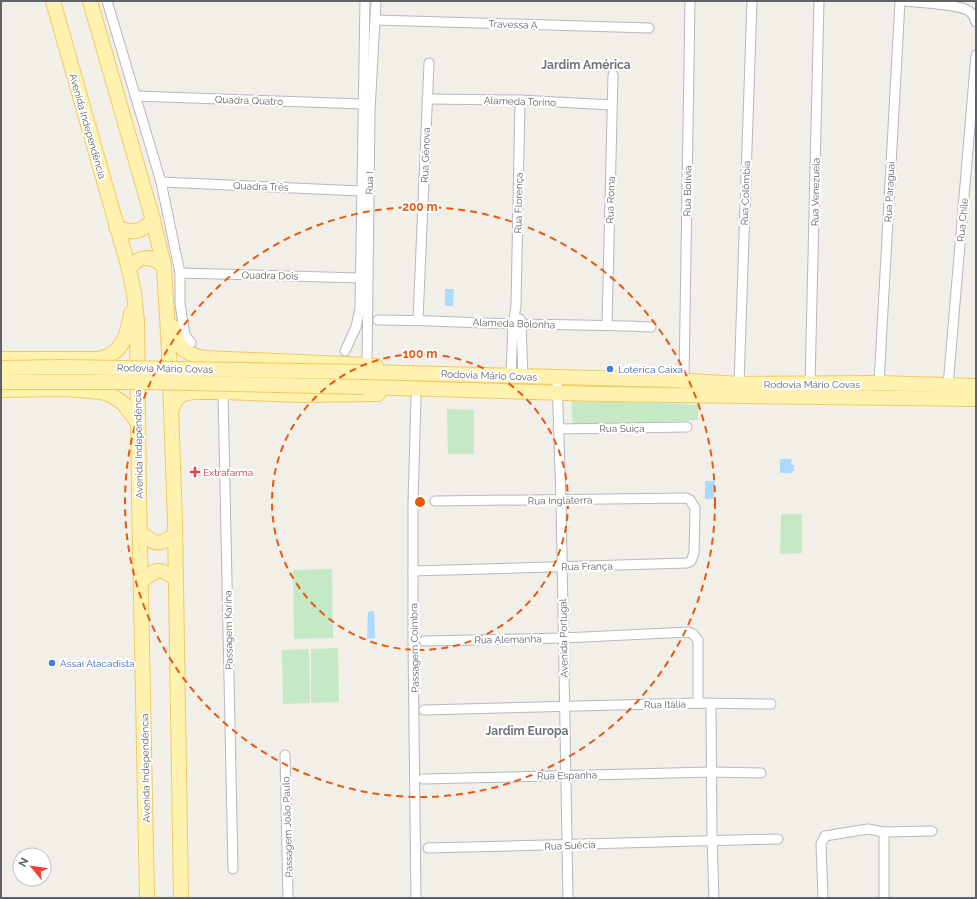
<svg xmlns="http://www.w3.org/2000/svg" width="977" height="899" font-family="Raleway,sans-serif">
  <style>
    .green { fill: #c5e8c5 }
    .water { fill: #aadaff }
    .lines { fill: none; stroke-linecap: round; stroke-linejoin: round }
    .street-casing { stroke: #b5b8bc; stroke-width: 11 }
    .primary-casing { stroke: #f2c960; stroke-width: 16 }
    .street { stroke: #fff; stroke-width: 9 }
    .primary { stroke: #fff2af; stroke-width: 14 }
    .primary-bridge-casing { stroke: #f2c960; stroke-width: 16; stroke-linecap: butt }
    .primary-bridge { stroke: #fff2af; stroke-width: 14 }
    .ring { fill: none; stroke: #e8590c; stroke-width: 2; stroke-dasharray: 7 5 }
    .shop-dot { fill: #3f7fe0; stroke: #fff; stroke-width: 1.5 }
    .health-dot { fill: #e0444e; stroke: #fff; stroke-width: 1.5 }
    .labels { text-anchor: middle; stroke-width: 4; stroke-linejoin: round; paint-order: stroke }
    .street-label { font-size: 10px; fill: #5f6368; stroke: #fff }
    .shop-label { font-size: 10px; fill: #366cbe; stroke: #fff; text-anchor: start }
    .health-label { font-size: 10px; fill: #be3a42; stroke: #fff; text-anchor: start }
    .quarter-label { font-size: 12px; font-weight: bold; fill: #70757a; stroke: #fff }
    .centre { fill: #e8590c; stroke: #fff; stroke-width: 2 }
    .ring-label { font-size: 12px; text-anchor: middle; font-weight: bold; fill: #e8590c; stroke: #fff; stroke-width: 4; stroke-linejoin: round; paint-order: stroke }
  </style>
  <rect width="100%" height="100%" fill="#f1efe8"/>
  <g class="green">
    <polygon points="571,398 698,405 698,420 573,426"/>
    <polygon points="447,409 474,410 474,454 448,454"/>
    <polygon points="781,514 802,514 802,553 780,554"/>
    <polygon points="332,569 333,638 294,639 293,570"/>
    <polygon points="338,648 339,702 311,703 311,649"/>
    <polygon points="309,649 310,703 283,704 282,650"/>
  </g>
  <g class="water">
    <polygon points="445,289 454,289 453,306 445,306"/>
    <polygon points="780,459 792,459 791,464 794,465 794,471 792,471 792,473 780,473"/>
    <polygon points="705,481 715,481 714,499 705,499"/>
    <polygon points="374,611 375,638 367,639 368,612"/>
  </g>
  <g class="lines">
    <g class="street-casing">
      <g id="street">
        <polyline points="107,1 161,182 180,273 180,304 185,335 191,343"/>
        <path d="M905,1c14,2 54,3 64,10 4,3 6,7 7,11"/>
        <polyline points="376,20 649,28"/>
        <polyline points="135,96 363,104"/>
        <polyline points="427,99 520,100 612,105"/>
        <polyline points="161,182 361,191"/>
        <polyline points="180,273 360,278"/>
        <polyline points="520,319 521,324 523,376"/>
        <path d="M378,320c48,0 96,3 144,4 43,1 86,1 129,3"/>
        <polyline points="418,320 429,63"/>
        <polyline points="607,325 613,75"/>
        <polyline points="345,351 356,327 360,308 365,1"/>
        <polyline points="367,365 370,111 376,1"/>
        <polyline points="511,375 513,324 516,306 520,100"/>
        <polyline points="557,377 561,500 568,898"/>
        <polyline points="684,380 690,1"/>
        <polyline points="879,383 900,1"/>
        <polyline points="739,384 752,1"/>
        <polyline points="810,384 819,1"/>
        <polyline points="948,386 976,55"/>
        <polyline points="223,392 233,869"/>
        <polyline points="416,398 413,502 413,642 416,898"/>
        <polyline points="558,429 687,427"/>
        <polyline points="413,571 687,563 691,561 694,553 695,508 690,500 686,498 435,501"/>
        <polyline points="424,641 563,638 689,632 693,634 698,640 698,703"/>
        <polyline points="711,704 712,840 714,898"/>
        <polyline points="424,710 698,703 771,704"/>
        <polyline points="285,755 288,898"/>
        <polyline points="423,779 712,772 761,773"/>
        <polyline points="884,832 884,898"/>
        <polyline points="428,848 778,839"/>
        <polyline points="823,898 821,844 825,836 868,829 884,832 932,831"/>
      </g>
    </g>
    <g class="primary-casing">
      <g id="primary">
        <polyline points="53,1 129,269 134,293 137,321 139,496 147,898"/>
        <polyline points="90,1 153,220 164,266 169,351 175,522 181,898"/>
        <path d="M116,227c17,7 24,6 37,-7"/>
        <path d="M129,269c11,-15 22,-13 35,-3"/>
        <path d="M173,327c4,21 12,27 32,31l141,6 30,2"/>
        <path d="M1,359h97c4,-1 9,-2 12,-4 15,-8 19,-27 21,-42"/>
        <polyline points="365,372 674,380 739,384 879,383 976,386"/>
        <polyline points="364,387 600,394 976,399"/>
        <polyline points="1,390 65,389 101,392 111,395 123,403 138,423"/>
        <polyline points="171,411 175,401 182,394 193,392 223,392 302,395 378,394"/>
        <path d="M140,532c14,12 19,15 34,3"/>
        <path d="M141,582c14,-13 18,-15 34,-4"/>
      </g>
    </g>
    <use href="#street" class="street"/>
    <use href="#primary" class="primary"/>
    <g class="primary-bridge-casing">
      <g id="primary-bridge">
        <polyline points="1,368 63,367 365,372"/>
        <polyline points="1,382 147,382 364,387"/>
      </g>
    </g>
    <use href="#primary-bridge" class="primary-bridge"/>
  </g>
  <g class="ring">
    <circle cx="420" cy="502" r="148"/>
    <circle cx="420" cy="502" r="295"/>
  </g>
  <g class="shop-dot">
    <circle cx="610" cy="369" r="4"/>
    <circle cx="52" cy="663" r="4"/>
  </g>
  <path class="health-dot" d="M193 466h4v4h4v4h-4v4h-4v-4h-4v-4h4z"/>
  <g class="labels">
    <g class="street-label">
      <text transform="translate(513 24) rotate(2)" y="4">Travessa A</text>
      <text transform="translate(249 100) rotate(2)" y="4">Quadra Quatro</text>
      <text transform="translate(520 101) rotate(2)" y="4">Alameda Torino</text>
      <text transform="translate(88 126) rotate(74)" y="4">Avenida Independência</text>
      <text transform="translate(425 155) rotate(-88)" y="4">Rua Gênova</text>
      <text transform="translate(369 183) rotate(-89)" y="4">Rua I</text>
      <text transform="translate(261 186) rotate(2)" y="4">Quadra Três</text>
      <text transform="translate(687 191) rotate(-89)" y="4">Rua Bolívia</text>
      <text transform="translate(815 192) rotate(-89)" y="4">Rua Venezuela</text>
      <text transform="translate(889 192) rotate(-87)" y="4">Rua Paraguai</text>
      <text transform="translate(745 193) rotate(-88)" y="4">Rua Colômbia</text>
      <text transform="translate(610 200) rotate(-88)" y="4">Rua Roma</text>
      <text transform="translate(518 203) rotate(-89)" y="4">Rua Florença</text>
      <text transform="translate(962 220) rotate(-85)" y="4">Rua Chile</text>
      <text transform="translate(270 275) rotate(1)" y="4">Quadra Dois</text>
      <text transform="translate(514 323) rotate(2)" y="4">Alameda Bolonha</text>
      <text transform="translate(165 368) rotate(1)" y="4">Rodovia Mário Covas</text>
      <text transform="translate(489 375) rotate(2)" y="4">Rodovia Mário Covas</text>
      <text x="812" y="388">Rodovia Mário Covas</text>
      <text x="622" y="432">Rua Suiça</text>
      <text transform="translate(138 444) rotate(-91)" y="4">Avenida Independência</text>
      <text transform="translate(560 500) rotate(-1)" y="4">Rua Inglaterra</text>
      <text transform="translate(587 566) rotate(-1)" y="4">Rua França</text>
      <text transform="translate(228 630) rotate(-91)" y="4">Passagem Karina</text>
      <text transform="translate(563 638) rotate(-91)" y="4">Avenida Portugal</text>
      <text transform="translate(508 639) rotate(-1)" y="4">Rua Alemanha</text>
      <text transform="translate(414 648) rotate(-91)" y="4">Passagem Coimbra</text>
      <text transform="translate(665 704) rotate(-1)" y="4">Rua Itália</text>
      <text transform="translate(145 768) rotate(-91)" y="4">Avenida Independência</text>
      <text transform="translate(567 775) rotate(-1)" y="4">Rua Espanha</text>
      <text transform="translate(287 827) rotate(-92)" y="4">Passagem João Paulo</text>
      <text transform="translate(570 845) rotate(-2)" y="4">Rua Suécia</text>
    </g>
    <g class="shop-label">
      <text x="618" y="373">Lotérica Caixa</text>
      <text x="60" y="667">Assaí Atacadista</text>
    </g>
    <g class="health-label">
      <text x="203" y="476">Extrafarma</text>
    </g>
    <g class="quarter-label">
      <text x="586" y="69">Jardim América</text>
      <text x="527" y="735">Jardim Europa</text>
    </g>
  </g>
  <circle cx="420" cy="502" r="6" class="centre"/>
  <g class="ring-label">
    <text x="420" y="211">200 m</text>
    <text x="420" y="358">100 m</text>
  </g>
  <rect width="977" height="899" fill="none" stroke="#5f6368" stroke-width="4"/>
  <g transform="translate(32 867) rotate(299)"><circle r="19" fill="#ffffff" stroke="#bfc1c3"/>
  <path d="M0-3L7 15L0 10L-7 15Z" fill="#ea4335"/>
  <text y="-6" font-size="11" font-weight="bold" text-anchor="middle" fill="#5f6368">N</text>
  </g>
</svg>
